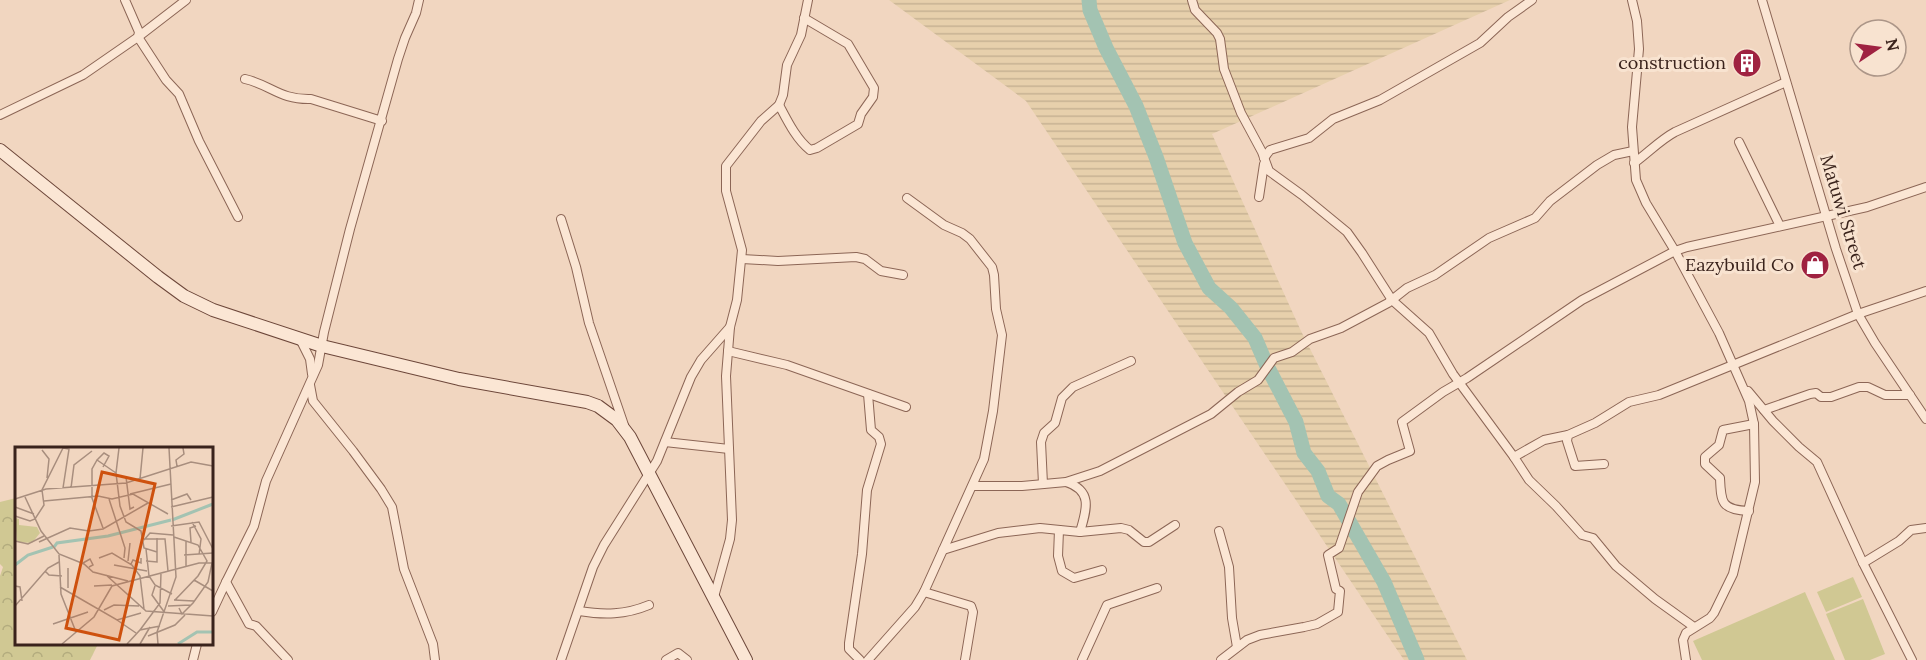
<svg xmlns="http://www.w3.org/2000/svg" width="1926" height="660" font-family="Lora,serif">
  <style>
    .farmland { fill: url(#farmland-rules) }
    .forest { fill: url(#forest-crowns) }
    .pitch { fill: #d0c893 }
    .lines { fill: none; stroke-linecap: round; stroke-linejoin: round }
    .river { stroke: #a3c3b2; stroke-width: 15 }
    .street-casing { stroke: #8c6656; stroke-width: 10 }
    .secondary-casing { stroke: #6d473a; stroke-width: 14 }
    .street { stroke: #fbe6d4; stroke-width: 8 }
    .secondary { stroke: #fbe6d4; stroke-width: 12 }
    .labels { text-anchor: middle; stroke-width: 6; stroke-linejoin: round; paint-order: stroke }
    .poi-label { font-size: 18px; fill: #3a231c; stroke: #f8e3d0; text-anchor: end }
    .street-label { font-size: 18px; fill: #3a231c; stroke: #f8e3d0 }
    .inset-river { fill: none; stroke: #a3c3b2; stroke-width: 3 }
    .inset-road { fill: none; stroke: #a88e7e; stroke-width: 1.5 }
    .view { fill: #ce510e; fill-opacity: 0.15; stroke: #ce510e; stroke-width: 3 }
    .inset-edge { fill: none; stroke: #3a231c; stroke-width: 3 }
  </style>
  <defs>
    <pattern id="farmland-rules" width="6" height="5" patternUnits="userSpaceOnUse" patternTransform="scale(1.5)"><rect width="6" height="5" fill="#e7d0ac"/><path d="M0 2.5h6" fill="none" stroke="#c7b293"/></pattern>
    <pattern id="forest-crowns" width="20" height="18" patternUnits="userSpaceOnUse" patternTransform="scale(1.5)"><rect width="20" height="18" fill="#d0c893"/><path d="M2 6a3 3 0 1 1 6 0M12 15a3 3 0 1 1 6 0" fill="none" stroke="#b3ac7e"/></pattern>
  </defs>
  <rect width="100%" height="100%" fill="#f1d6c0"/>
  <polygon class="farmland" points="889,0 1510,0 1212,134 1301,331 1467,660 1404,660 1026,101"/>
  <polygon class="forest" points="16,498 16,644 98,644 90,660 0,660 0,576 3,567 0,564 0,502"/>
  <g class="pitch">
    <polygon points="1853,577 1862,597 1826,612 1817,592"/>
    <polygon points="1805,592 1835,660 1702,660 1693,641"/>
    <polygon points="1863,599 1885,654 1870,660 1845,660 1826,614"/>
  </g>
  <g class="lines">
    <polyline class="river" points="1089,0 1090,10 1106,48 1136,106 1156,157 1185,243 1209,288 1231,308 1255,338 1267,366 1296,422 1304,453 1318,471 1328,496 1339,504 1384,582 1417,660"/>
    <g class="street-casing">
      <g id="street">
        <polyline points="125,0 139,32 138,37 166,80 179,94 199,141 238,217"/>
        <polyline points="1192,0 1195,10 1217,33 1220,39 1224,69 1241,113 1262,152 1269,171 1302,195 1347,232 1362,253 1392,300 1429,333 1453,374 1514,457 1529,480 1556,506 1582,535 1593,538 1616,566 1655,599 1694,627"/>
        <polyline points="1632,0 1637,21 1639,49 1632,127 1636,180 1646,203 1675,251 1719,333 1749,401 1754,424 1755,482 1733,574 1714,613 1710,618 1686,633 1683,640 1686,660"/>
        <polyline points="1762,0 1836,249 1858,314 1875,343 1926,419"/>
        <path d="M245,79c26,6 35,21 66,20l71,22"/>
        <path d="M779,105c8,15 17,34 31,45l7,-2 41,-24 3,-10 12,-17 1,-9 -26,-44 -44,-26"/>
        <polyline points="0,115 83,75 138,37 186,0"/>
        <polyline points="1739,142 1780,226"/>
        <polyline points="1264,158 1270,150 1309,138 1333,119 1380,100 1480,43 1508,17 1532,0"/>
        <path d="M1634,163c14,-10 26,-23 41,-31l111,-50"/>
        <polyline points="1259,197 1264,164"/>
        <polyline points="561,219 576,267 589,323 624,425"/>
        <polyline points="742,259 778,261 856,257 865,259 881,271 903,275"/>
        <polyline points="300,339 310,359 312,374"/>
        <polyline points="728,351 787,365 906,407"/>
        <polyline points="310,385 313,401 353,451 381,489 392,507 404,569 433,644 435,660"/>
        <polyline points="1748,391 1773,421 1799,447 1817,462 1863,563 1912,660"/>
        <polyline points="1764,410 1810,394 1816,393 1821,397 1831,397 1859,387 1868,387 1885,395 1910,395"/>
        <polyline points="665,442 729,449"/>
        <polyline points="1514,457 1544,440 1568,435"/>
        <polyline points="1604,464 1575,466 1567,441 1568,435 1595,423 1629,402 1659,395 1858,314 1926,291"/>
        <path d="M1066,482c28,9 20,29 14,50"/>
        <polyline points="1043,484 1041,442 1044,433 1055,423 1062,398 1073,387 1131,361"/>
        <polyline points="973,486 1022,486 1066,482 1100,471 1211,414 1238,392 1258,380 1274,358 1292,352 1310,339 1341,328 1388,303 1407,288 1435,275 1489,238 1535,218 1550,201 1597,165 1614,155 1633,151"/>
        <path d="M1749,511c-28,-1 -28,-9 -29,-33l-15,-14v-7l14,-12 4,-15 31,-6"/>
        <polyline points="1059,530 1058,556 1062,571 1074,578 1102,570"/>
        <polyline points="1219,531 1229,567 1232,618 1237,647"/>
        <polyline points="943,550 998,533 1040,528 1080,532 1121,528 1129,530 1144,542 1149,542 1175,525"/>
        <polyline points="1863,563 1899,541 1911,530 1926,528"/>
        <polyline points="924,592 971,606 973,612 965,660"/>
        <polyline points="714,597 730,539 732,520 726,376 730,327 737,300 742,250 726,191 726,166 761,121 779,105 783,95 787,65 801,35 808,0"/>
        <path d="M579,611c25,4 46,4 70,-6"/>
        <polyline points="212,612 226,582"/>
        <polyline points="193,660 197,644"/>
        <polyline points="288,660 256,626 249,624 226,582 254,526 266,481 318,365 324,332 350,229 398,59 405,38 416,13 419,0"/>
        <polyline points="561,660 593,567 604,545 657,461 691,377 701,360 730,327"/>
        <polyline points="666,660 678,653 687,660"/>
        <polyline points="860,660 849,649 849,643 862,554 867,490 881,444 879,437 871,430 868,394"/>
        <polyline points="868,660 915,607 924,592 984,459 993,411 1002,335 996,309 994,275 992,267 970,239 962,233 944,225 907,198"/>
        <polyline points="1082,660 1107,605 1157,588"/>
        <polyline points="1221,660 1247,640 1260,635 1304,627 1317,624 1338,612 1340,591 1336,589 1328,555 1339,548 1358,492 1377,466 1388,460 1410,451 1402,422 1443,392 1467,378 1582,300 1675,251 1687,247 1867,207 1926,187"/>
      </g>
    </g>
    <g class="secondary-casing">
      <polyline id="secondary" points="0,150 158,277 184,296 213,310 322,346 459,379 587,402 598,406 617,420 630,437 746,660"/>
    </g>
    <use href="#street" class="street"/>
    <use href="#secondary" class="secondary"/>
  </g>
  <defs>
    <g id="building-disc" transform="scale(1.5)"><circle r="9.5" fill="#9f2241" stroke="#f8e3d0"/><path d="M-4-6H4V6H1V3H-1V6H-4ZM-2.5-4.3h1.7v1.8h-1.7ZM.8-4.3h1.7v1.8H.8ZM-2.5-1h1.7V.8h-1.7ZM.8-1h1.7V.8H.8Z" fill="#fff"/></g>
    <g id="shop-disc" transform="scale(1.5)"><circle r="9.5" fill="#9f2241" stroke="#f8e3d0"/><path d="M-5-2.5h2.3a2.7 3.5 0 0 1 5.4 0H5L5.5 6h-11ZM-1.5-2.5h3a1.5 2.3 0 0 0-3 0Z" fill="#fff"/></g>
  </defs>
  <g fill-rule="evenodd">
    <use href="#building-disc" x="1747" y="63"/>
    <use href="#shop-disc" x="1815" y="265"/>
  </g>
  <g class="labels">
    <g class="poi-label">
      <text x="1726" y="69">construction</text>
      <text x="1794" y="271">Eazybuild Co</text>
    </g>
    <g class="street-label">
      <text transform="translate(1843 212) rotate(73)" y="6">Matuwi Street</text>
    </g>
  </g>
  <g transform="translate(15 447)">
    <rect width="198" height="198" fill="#f1d6c0"/>
    <path d="M0,71l4,1v6l18,2 3,6 -8,10 -15,-1z" fill="#d0c893"/>
    <path class="inset-river" d="M157,73l41,-16M39,100l3,-4 51,-7 63,-16M0,118l13,-10 25,-8M163,197l19,-12h16"/>
    <path class="inset-road" d="M48,1l6,1 -6,39M104,1l-3,25 4,33 6,16 15,9 3,17 13,4M27,3l7,9 -2,19M82,13l7,-7 5,3 -6,11M162,19l-1,-6 8,-6 -1,-6M111,30l4,32 4,-2M125,32l3,-31M56,41l3,-23 18,-14M115,47l41,-10M10,50l16,34 18,23 25,10 9,8 35,9M0,52l31,-10 80,-6 65,-21 22,4M94,52l16,49 -1,10M156,53l16,-6 4,6M29,54l54,-5 14,3 21,-5 35,20M0,60l19,7M156,60l42,-10M0,69l15,5 5,-2 9,-14 -2,-15 21,-42M177,75l9,17 -2,16M156,79l28,-4 14,27M88,81l-11,-30v-29l5,-9 19,13M159,90l24,8 9,16 -9,15 -23,24M129,92h21l3,32M129,93l6,-7 23,2M0,94l13,3 16,-8M24,95l31,-14 19,3 14,-2 45,-26M176,95l-1,-14 6,-2M131,102l3,27 6,9 17,9M44,108l2,39 15,38M169,108l29,-2M84,111l13,-5 20,12 8,11 4,33M113,114l2,-18M131,114l11,1v-24M68,116l7,-4 3,6 -4,2M116,117l2,-4 8,3v-5M99,118l33,6M171,119v-25M30,124l4,4 13,1M91,128l40,36 67,5M179,133l19,11M0,139l5,1 2,14M79,139l18,-1M140,139l-3,9 13,18M45,140l57,33 24,-7M53,141v-20M159,153l20,1M0,159l33,-38 11,-6M153,159l23,-1M164,161l3,6 11,-11 15,-21 4,-19M89,163l10,-5 25,1M102,173l19,13M38,177l35,-12M125,183l20,-27 1,-30M133,189l27,-11 10,-10M47,197l32,-27 18,-31 87,-23h14M112,197l13,-14 20,-4M125,197l10,-17M143,197l-1,-12 19,-55 -7,-129"/>
    <path class="view" d="M87,25l53,12 -36,156 -53,-12z"/>
    <rect width="198" height="198" class="inset-edge"/>
  </g>
  <g transform="translate(1878 48) rotate(77)"><circle r="28" fill="#f8e3d0" stroke="#ac9688" stroke-width="1.5"/>
  <path d="M0-4.5L10 22L0 15L-10 22Z" fill="#9f2241"/>
  <text y="-9" font-size="16" font-weight="bold" text-anchor="middle" fill="#3a231c">N</text>
  </g>
</svg>
